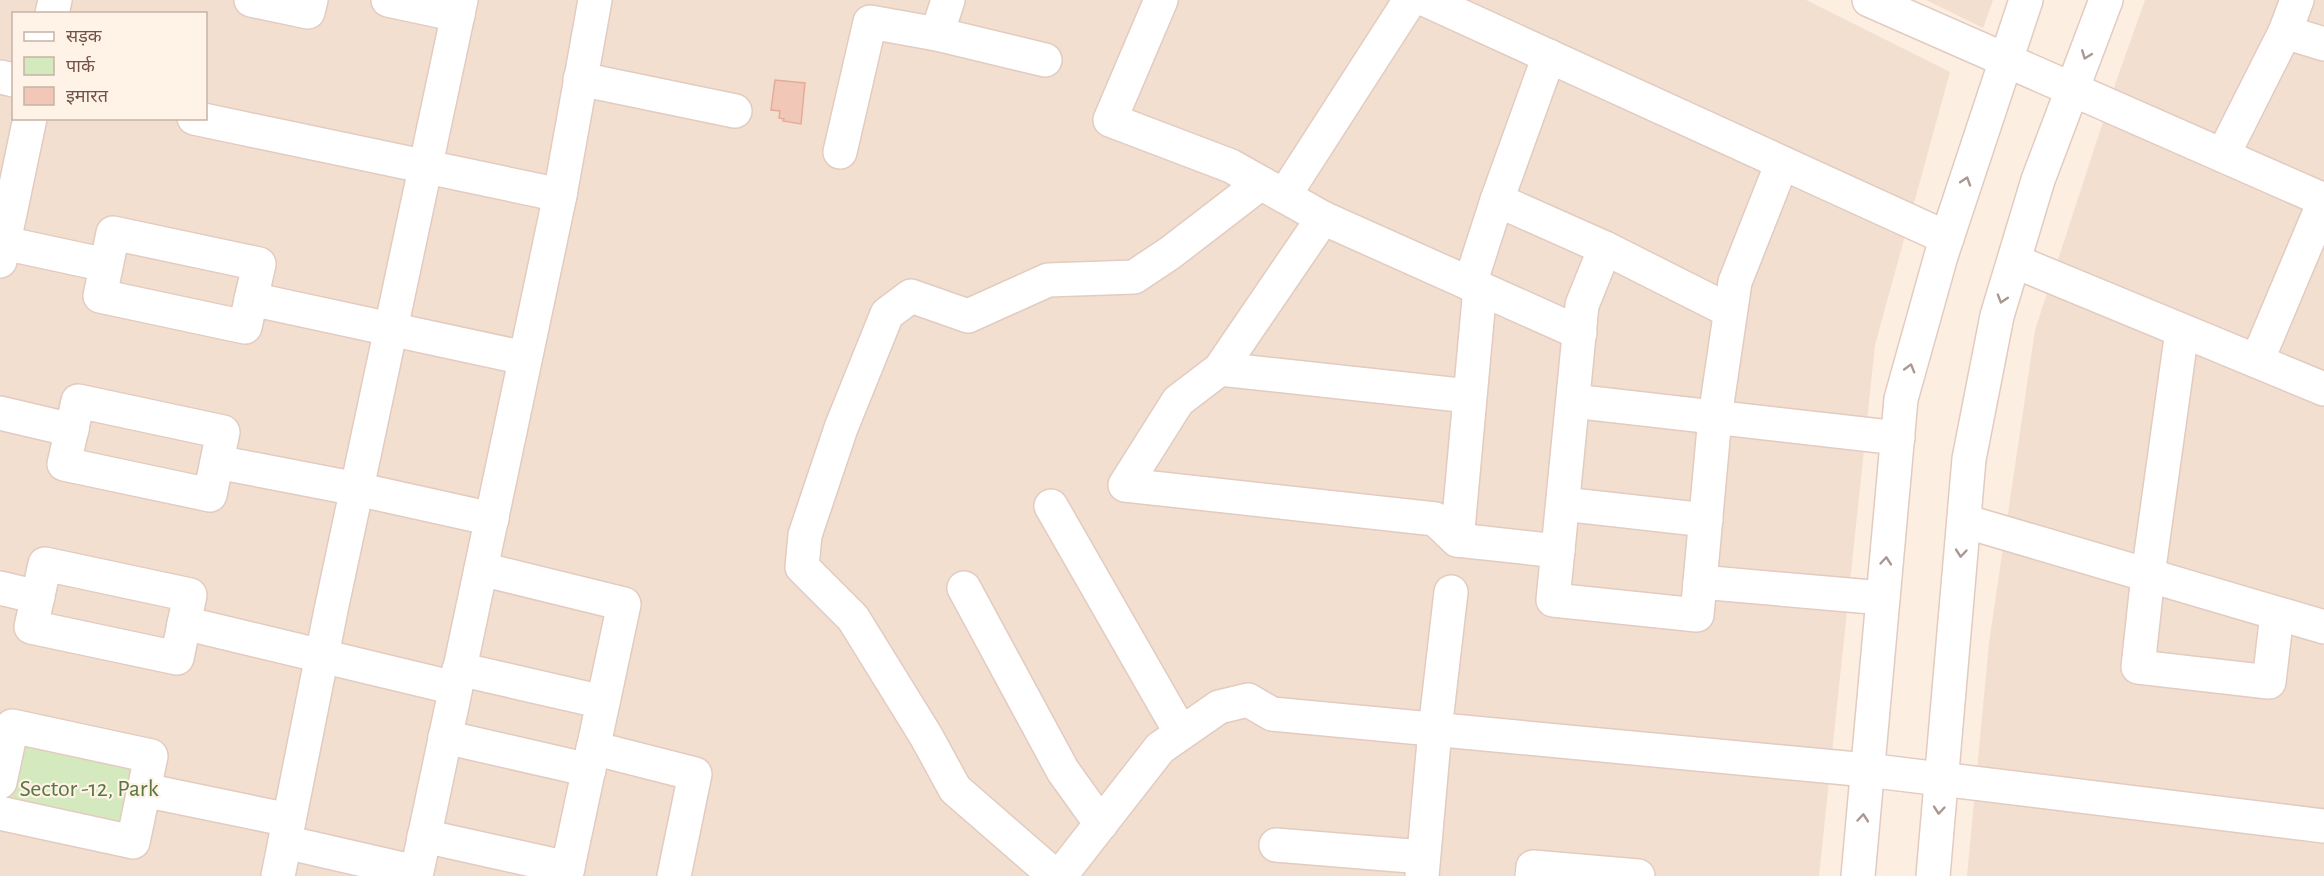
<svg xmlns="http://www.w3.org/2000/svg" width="2324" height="876" font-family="'Alegreya Sans','Noto Sans Devanagari',sans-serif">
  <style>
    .residential { fill: #f3dfcf; fill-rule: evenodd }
    .park { fill: #d5e9bf }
    .building { fill: #f1c8b8; stroke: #e3ac99; stroke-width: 1.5 }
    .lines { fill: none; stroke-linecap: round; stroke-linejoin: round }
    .minor-casing { stroke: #e2cbc0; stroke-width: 36 }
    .minor { stroke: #fff; stroke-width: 33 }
    .oneway { stroke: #aa9791 }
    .labels { text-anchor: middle; stroke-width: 4.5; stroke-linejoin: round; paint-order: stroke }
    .park-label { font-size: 24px; fill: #577841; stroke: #fff2e6 }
  </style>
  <rect width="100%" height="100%" fill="#fceee0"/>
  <g class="residential">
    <path d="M0,0h1806l144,72 -75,273 -56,531h-1819zM14,14h192v104h-192z"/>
    <polygon points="1926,0 1993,0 1983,28"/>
    <polygon points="2145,0 2324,0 2324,876 1967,876 1989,643 2035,330 2117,79"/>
  </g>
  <polygon class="park" points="14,730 149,758 131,839 0,811"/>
  <polygon class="building" points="775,80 805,83 801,124 783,121 784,119 779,118 780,111 771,110"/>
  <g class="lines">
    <g class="minor-casing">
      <g id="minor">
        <polyline points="251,0 308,12 311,0"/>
        <polyline points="388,0 458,15"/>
        <polyline points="1161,0 1110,120 1231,166 1323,218 1580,333"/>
        <polyline points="1426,0 1947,238"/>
        <polyline points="1869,0 2324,200"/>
        <polyline points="52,14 55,0"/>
        <polyline points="2285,32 2297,0"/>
        <polyline points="937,34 948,0"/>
        <polyline points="0,77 14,80"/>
        <polyline points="580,79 735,111"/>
        <polyline points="194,118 560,195"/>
        <polyline points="840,152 870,22 937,34 1045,60"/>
        <polyline points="2223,155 2285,32 2324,44"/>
        <polyline points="1284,196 1410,0"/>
        <polyline points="1497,200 1605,248 1730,311"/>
        <polyline points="1323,218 1220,369 1178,401 1125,485 1435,519 1457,540 1558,551"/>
        <polygon points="113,233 259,264 245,327 100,296"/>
        <polyline points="4,243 106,265"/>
        <polyline points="1605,248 1582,305 1553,600 1697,615 1715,417 1735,282 1782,163"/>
        <polyline points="0,261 30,118"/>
        <polyline points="2014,261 2324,389"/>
        <polyline points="1470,284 1497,200 1549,56"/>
        <polyline points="251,299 525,358"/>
        <polyline points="2182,331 2148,575 2138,667 2269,682 2277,614"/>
        <polyline points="2257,361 2324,202"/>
        <polyline points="1220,369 1469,396"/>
        <polygon points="78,401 223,432 210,495 64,464"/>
        <polyline points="1573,401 1898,438"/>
        <polyline points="0,413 72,430"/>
        <polyline points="217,462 357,489 492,519"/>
        <polyline points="1563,504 1706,520"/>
        <polyline points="1051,506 1181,733"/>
        <polyline points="1964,521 2324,627"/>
        <polyline points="1457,540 1480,288"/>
        <polygon points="45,564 190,595 177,658 31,627"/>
        <polyline points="481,569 624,604 566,876"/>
        <polyline points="1700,582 1883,598"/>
        <polyline points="0,588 38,597"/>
        <polyline points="964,588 1063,771 1101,824"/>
        <polyline points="184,623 455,688"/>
        <polyline points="459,669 603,702"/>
        <polyline points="445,737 589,770"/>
        <polyline points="593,748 695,774 674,876"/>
        <polyline points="0,782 12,726 151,756 133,842 0,813"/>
        <polyline points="144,790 289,820"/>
        <polyline points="424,836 568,868"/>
        <polyline points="285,842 416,872"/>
        <polyline points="1276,845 1423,857"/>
        <polyline points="278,876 331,610 461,0"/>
        <polyline points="416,876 560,195 595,0"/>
        <polyline points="1055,876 955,789 926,736 853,618 802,567 805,535 841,428 887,314 911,296 968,316 1048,280 1134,277 1170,253 1261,183"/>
        <polyline points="1060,876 1160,748 1219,707 1248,700 1272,714 1867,770 2324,826"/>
        <polyline points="1422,876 1435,730 1451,592"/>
        <polyline points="1532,876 1533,867 1638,876"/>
        <polyline points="1858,876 1901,399 1941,256 2026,0"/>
        <polyline points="1933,876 1969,459 1997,316 2038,180 2106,0"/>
      </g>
    </g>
    <use href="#minor" class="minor"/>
  </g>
  <defs><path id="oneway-chevron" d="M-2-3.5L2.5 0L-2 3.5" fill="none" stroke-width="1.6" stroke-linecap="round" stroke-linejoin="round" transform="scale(1.5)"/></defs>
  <g class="oneway">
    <use href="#oneway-chevron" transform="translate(2086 55) rotate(111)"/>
    <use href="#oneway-chevron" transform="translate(1966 181) rotate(-72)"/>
    <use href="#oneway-chevron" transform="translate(2002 299) rotate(107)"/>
    <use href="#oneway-chevron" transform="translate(1910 368) rotate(-74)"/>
    <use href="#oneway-chevron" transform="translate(1961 553) rotate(95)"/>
    <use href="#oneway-chevron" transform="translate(1886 561) rotate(-85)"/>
    <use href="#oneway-chevron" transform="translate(1939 810) rotate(95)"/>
    <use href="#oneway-chevron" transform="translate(1863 818) rotate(-85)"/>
  </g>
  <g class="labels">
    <g class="park-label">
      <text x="89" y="796">Sector -12, Park</text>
    </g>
  </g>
  <rect x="12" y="12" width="195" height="108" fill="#fff2e6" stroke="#c7b2a7" stroke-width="1.5"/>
  <rect x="24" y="32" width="30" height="9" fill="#ffffff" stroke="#c7b2a7" stroke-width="1.5"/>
  <text x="66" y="42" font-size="18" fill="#725248">सड़क</text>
  <rect x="24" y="57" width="30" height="18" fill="#d5e9bf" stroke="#c7b2a7" stroke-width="1.5"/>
  <text x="66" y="72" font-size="18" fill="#725248">पार्क</text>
  <rect x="24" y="87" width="30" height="18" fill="#f1c8b8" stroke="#c7b2a7" stroke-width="1.5"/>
  <text x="66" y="102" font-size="18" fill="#725248">इमारत</text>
</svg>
